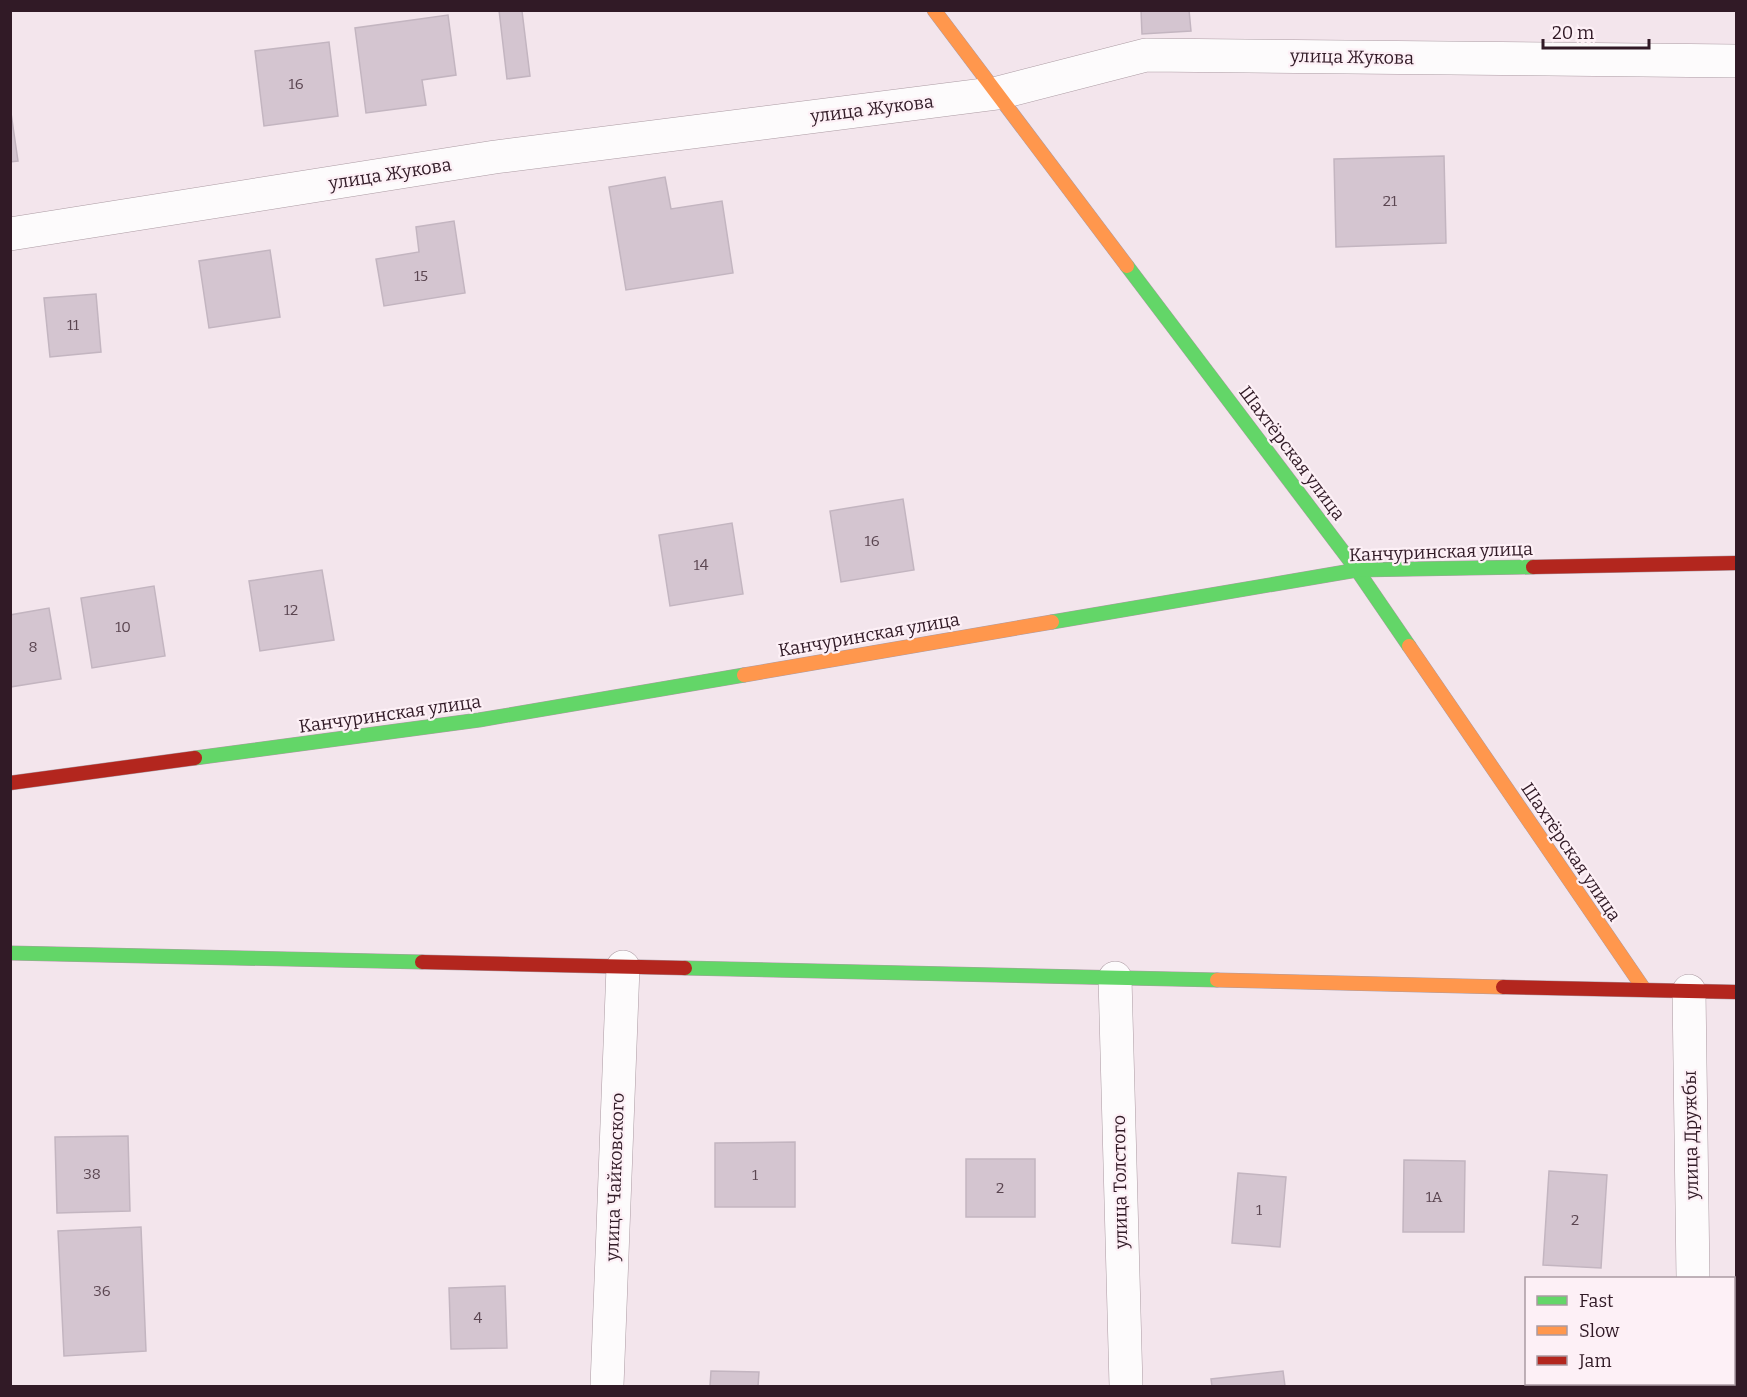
<svg xmlns="http://www.w3.org/2000/svg" width="1747" height="1397" font-family="Bitter,serif">
  <style>
    .building { fill: #d4c5d0; stroke: #c3b5c0; stroke-width: 1.5 }
    .lines { fill: none; stroke-linecap: round; stroke-linejoin: round }
    .street-casing { stroke: #ac9ba3; stroke-width: 34 }
    .fast-casing { stroke: #ac9ba3; stroke-width: 15 }
    .slow-casing { stroke: #ac9ba3; stroke-width: 15 }
    .jam-casing { stroke: #ac9ba3; stroke-width: 15 }
    .street { stroke: #fdfbfc; stroke-width: 33 }
    .fast { stroke: #63d668; stroke-width: 14 }
    .slow { stroke: #ff974d; stroke-width: 14 }
    .jam { stroke: #b3261e; stroke-width: 14 }
    .labels { text-anchor: middle; stroke-width: 4.5; stroke-linejoin: round; paint-order: stroke }
    .number-label { font-size: 15px; fill: #5a4550 }
    .street-label { font-size: 18px; fill: #311a26; stroke: #fdf0f6 }
  </style>
  <rect width="100%" height="100%" fill="#f3e5ec"/>
  <g class="building">
    <polygon points="499,10 524,10 522,11 530,76 507,79"/>
    <polygon points="1141,10 1189,10 1191,31 1142,34"/>
    <polygon points="448,15 456,75 422,80 426,105 366,113 355,28"/>
    <polygon points="329,42 338,116 264,126 255,51"/>
    <polygon points="10,106 18,161 10,162"/>
    <polygon points="1444,156 1446,243 1336,247 1334,159"/>
    <polygon points="665,177 671,209 722,201 733,273 626,290 609,187"/>
    <polygon points="454,221 465,293 384,306 376,259 419,252 416,227"/>
    <polygon points="270,250 280,317 209,328 199,261"/>
    <polygon points="96,294 101,352 50,357 44,298"/>
    <polygon points="903,499 914,570 841,582 830,511"/>
    <polygon points="732,523 743,594 670,606 659,535"/>
    <polygon points="322,570 334,640 260,651 249,581"/>
    <polygon points="154,586 165,656 92,668 81,598"/>
    <polygon points="49,608 61,679 10,687 10,615"/>
    <polygon points="128,1136 130,1211 57,1213 55,1137"/>
    <polygon points="795,1142 795,1207 715,1207 715,1143"/>
    <rect x="966" y="1159" width="69" height="58"/>
    <polygon points="1404,1160 1465,1161 1464,1232 1403,1232"/>
    <polygon points="1549,1171 1607,1175 1601,1268 1543,1265"/>
    <polygon points="1238,1173 1286,1177 1280,1247 1232,1243"/>
    <polygon points="141,1227 146,1351 64,1356 58,1231"/>
    <polygon points="505,1286 507,1348 451,1349 449,1288"/>
    <polygon points="711,1371 759,1372 758,1386 710,1386"/>
    <polygon points="1283,1371 1285,1386 1212,1386 1211,1379"/>
  </g>
  <g class="lines">
    <g class="street-casing">
      <g id="street">
        <polyline points="10,234 495,157 998,93 1146,55 1736,61"/>
        <polyline points="1115,978 1126,1386"/>
        <polyline points="1689,991 1693,1278"/>
        <polyline points="1694,1384 1694,1386"/>
        <polyline points="607,1386 623,967"/>
      </g>
    </g>
    <g class="fast-casing">
      <g id="fast">
        <polyline points="1127,266 1357,570 1409,646"/>
        <polyline points="1052,622 1357,570 1533,567"/>
        <polyline points="195,758 479,720 744,675"/>
        <polyline points="10,953 422,962"/>
        <polyline points="685,968 1217,980"/>
      </g>
    </g>
    <g class="slow-casing">
      <g id="slow">
        <polyline points="934,10 1127,266"/>
        <polyline points="1409,646 1644,989"/>
        <polyline points="744,675 1052,622"/>
        <polyline points="1217,980 1503,987"/>
      </g>
    </g>
    <g class="jam-casing">
      <g id="jam">
        <polyline points="1533,567 1736,563"/>
        <polyline points="10,783 195,758"/>
        <polyline points="422,962 685,968"/>
        <polyline points="1503,987 1736,992"/>
      </g>
    </g>
    <use href="#street" class="street"/>
    <use href="#fast" class="fast"/>
    <use href="#slow" class="slow"/>
    <use href="#jam" class="jam"/>
  </g>
  <g class="labels">
    <g class="number-label">
      <text x="296" y="89">16</text>
      <text x="1390" y="206">21</text>
      <text x="421" y="281">15</text>
      <text x="73" y="330">11</text>
      <text x="872" y="546">16</text>
      <text x="701" y="570">14</text>
      <text x="291" y="615">12</text>
      <text x="123" y="632">10</text>
      <text x="33" y="652">8</text>
      <text x="92" y="1179">38</text>
      <text x="755" y="1180">1</text>
      <text x="1000" y="1193">2</text>
      <text x="1434" y="1202">1А</text>
      <text x="1259" y="1215">1</text>
      <text x="1575" y="1225">2</text>
      <text x="102" y="1296">36</text>
      <text x="478" y="1323">4</text>
    </g>
    <g class="street-label">
      <text transform="translate(1352 57) rotate(1)" y="6">улица Жукова</text>
      <text transform="translate(872 109) rotate(-7)" y="6">улица Жукова</text>
      <text transform="translate(390 174) rotate(-9)" y="6">улица Жукова</text>
      <text transform="translate(1292 453) rotate(53)" y="6">Шахтёрская улица</text>
      <text transform="translate(1441 552) rotate(-2)" y="6">Канчуринская улица</text>
      <text transform="translate(869 635) rotate(-10)" y="6">Канчуринская улица</text>
      <text transform="translate(390 714) rotate(-8)" y="6">Канчуринская улица</text>
      <text transform="translate(1571 852) rotate(56)" y="6">Шахтёрская улица</text>
      <text transform="translate(1691 1135) rotate(-91)" y="6">улица Дружбы</text>
      <text transform="translate(615 1177) rotate(-88)" y="6">улица Чайковского</text>
      <text transform="translate(1120 1182) rotate(-91)" y="6">улица Толстого</text>
    </g>
  </g>
  <rect width="1747" height="1397" fill="none" stroke="#311a26" stroke-width="24"/>
  <rect x="1525" y="1277" width="210" height="108" fill="#fdf0f6" stroke="#ab9aa3" stroke-width="1.5"/>
  <rect x="1537" y="1296" width="30" height="9" fill="#63d668" stroke="#ab9aa3" stroke-width="1.5"/>
  <text x="1579" y="1307" font-size="18" fill="#311a26">Fast</text>
  <rect x="1537" y="1326" width="30" height="9" fill="#ff974d" stroke="#ab9aa3" stroke-width="1.5"/>
  <text x="1579" y="1337" font-size="18" fill="#311a26">Slow</text>
  <rect x="1537" y="1356" width="30" height="9" fill="#b3261e" stroke="#ab9aa3" stroke-width="1.5"/>
  <text x="1579" y="1367" font-size="18" fill="#311a26">Jam</text>
  <path d="M1543 39v9h106v-9" fill="none" stroke="#311a26" stroke-width="3"/>
  <text x="1552" y="39" font-size="18" fill="#311a26" stroke="#fdf0f6" stroke-width="4.5" paint-order="stroke">20 m</text>
</svg>
